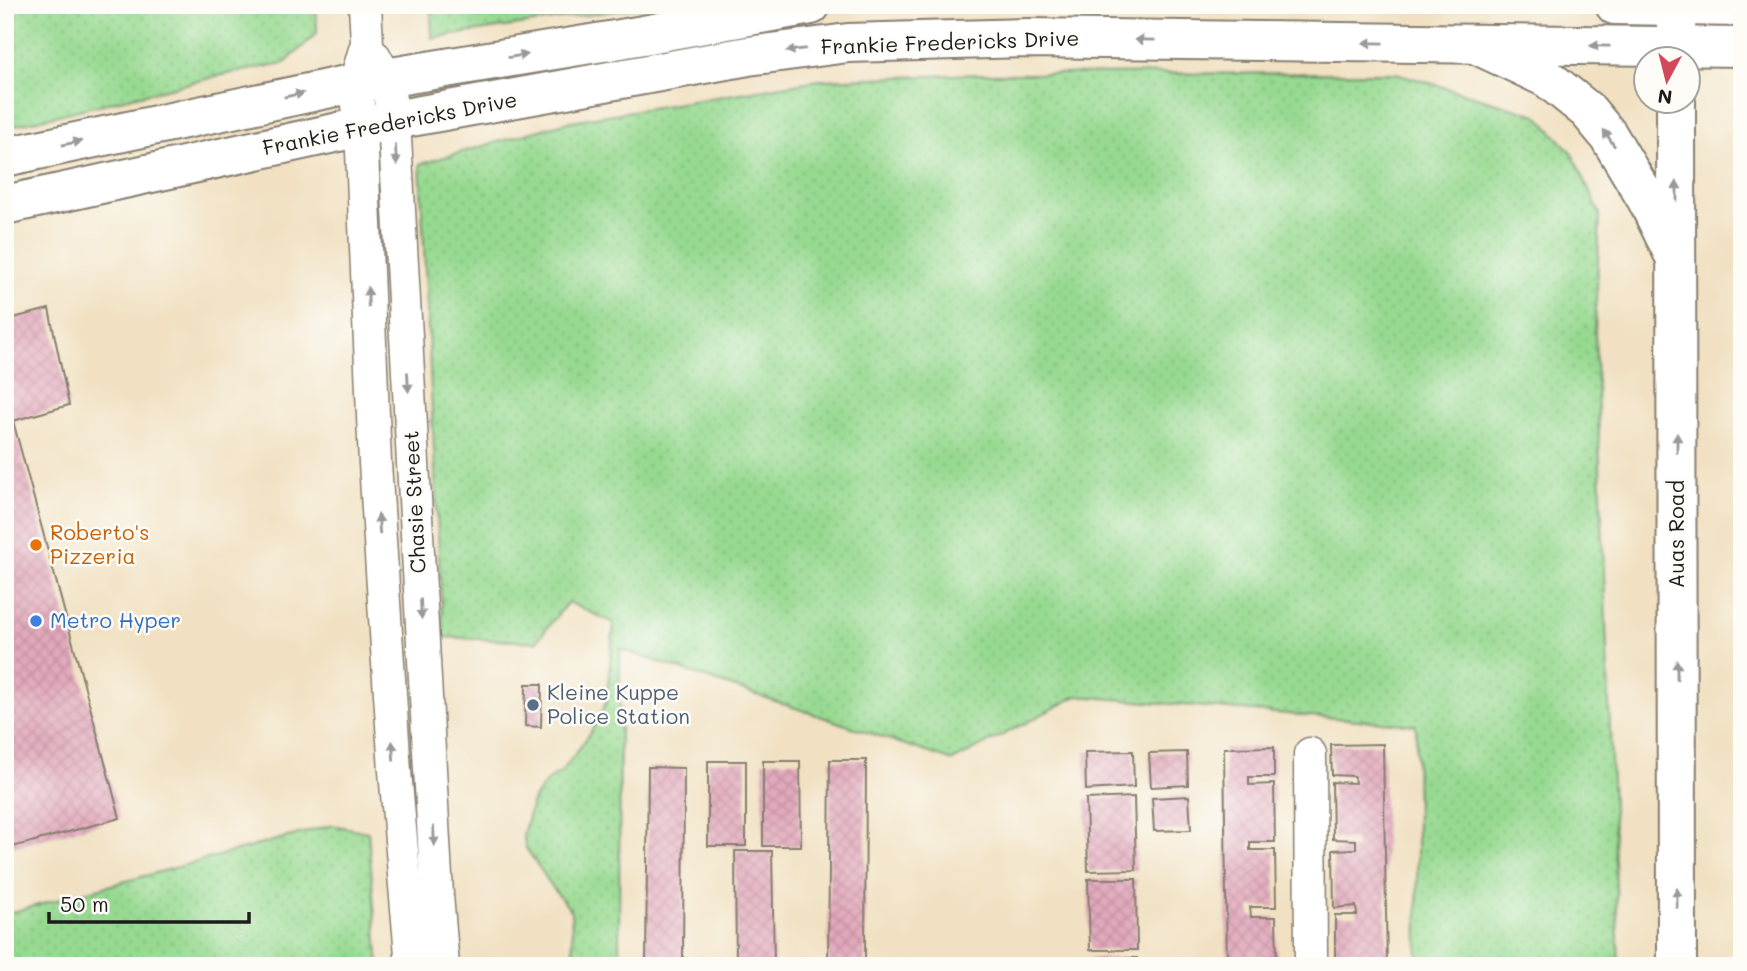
<svg xmlns="http://www.w3.org/2000/svg" width="1747" height="971" font-family="Mali,sans-serif">
  <style>
    .grass { fill: url(#grass-dots); stroke: #597a56; stroke-width: 2 }
    .building { fill: url(#building-cross-hatch) }
    .lines { fill: none; stroke-linecap: round; stroke-linejoin: round }
    .street-casing { stroke: #867e6f; stroke-width: 35 }
    .secondary-casing { stroke: #867e6f; stroke-width: 42 }
    .highway-casing { stroke: #867e6f; stroke-width: 42 }
    .street { stroke: #fff; stroke-width: 32 }
    .secondary { stroke: #fff; stroke-width: 38 }
    .highway { stroke: #fff; stroke-width: 38 }
    .oneway { fill: #999 }
    .food-dot { fill: #e8710a; stroke: #fdfcf7; stroke-width: 2.5 }
    .shop-dot { fill: #3f7fe0; stroke: #fdfcf7; stroke-width: 2.5 }
    .service-dot { fill: #5c6f8a; stroke: #fdfcf7; stroke-width: 2.5 }
    .labels { text-anchor: middle; stroke-width: 5; stroke-linejoin: round; paint-order: stroke }
    .street-label { font-size: 21px; fill: #1c1c1c; stroke: #fdfcf7 }
    .food-label { font-size: 21px; fill: #c56008; stroke: #fdfcf7; text-anchor: start }
    .shop-label { font-size: 21px; fill: #366cbe; stroke: #fdfcf7; text-anchor: start }
    .service-label { font-size: 21px; fill: #4e5e75; stroke: #fdfcf7; text-anchor: start }
  </style>
  <defs>
    <pattern id="grass-dots" width="8" height="8" patternUnits="userSpaceOnUse" patternTransform="scale(1.75)"><rect width="8" height="8" fill="#96d990"/><path d="M2 2h.1M6 6h.1" fill="none" stroke="#81ba7c" stroke-width="1.8" stroke-linecap="round"/></pattern>
    <pattern id="building-cross-hatch" width="8" height="8" patternUnits="userSpaceOnUse" patternTransform="scale(1.75)"><rect width="8" height="8" fill="#e2a9bc"/><path d="M0 0l8 8M0 8l8-8" fill="none" stroke="#c191a1"/></pattern>
  </defs>
  <rect width="100%" height="100%" fill="#fdfcf7"/>
  <filter id="ink" filterUnits="userSpaceOnUse"><feTurbulence type="fractalNoise" baseFrequency=".0143" numOctaves="2"/><feDisplacementMap in="SourceGraphic" scale="14" xChannelSelector="R" yChannelSelector="G"/><feConvolveMatrix kernelMatrix="1 2 1 2 8 2 1 2 1" color-interpolation-filters="sRGB"/></filter>
  <filter id="wash" filterUnits="userSpaceOnUse"><feTurbulence type="fractalNoise" baseFrequency=".00686" numOctaves="4" result="noise"/><feDisplacementMap in="SourceGraphic" scale="28" xChannelSelector="R" yChannelSelector="G"/><feGaussianBlur stdDeviation="1.57" result="paint"/><feColorMatrix in="noise" values="0 0 0 0 0 0 0 0 0 0 0 0 0 0 0 0 0 1.4 0 .05"/><feComposite in="paint" operator="in"/></filter>
  <g filter="url(#wash)">
    <rect width="100%" height="100%" fill="#f1e1c2"/>
    <g class="grass">
      <polygon points="5,5 316,5 317,33 285,63 227,74 5,128"/>
      <polygon points="431,5 654,5 432,38"/>
      <polygon points="1396,73 1537,115 1572,153 1600,214 1595,334 1619,966 1418,966 1416,725 1077,696 953,761 620,649 619,966 574,966 571,911 555,891 526,848 523,834 533,800 547,781 562,771 578,750 592,730 606,703 614,623 568,602 536,642 443,637 420,164 571,121 819,80 978,74"/>
      <polygon points="332,825 368,832 379,966 5,966 5,914"/>
    </g>
    <g id="blocks">
      <g class="building">
        <polygon points="49,309 69,405 13,421 120,818 5,849 5,320"/>
        <polygon points="526,684 542,684 541,727 525,726"/>
        <polygon points="1383,744 1387,966 1335,966 1335,915 1357,915 1356,906 1334,908 1333,850 1356,849 1356,840 1333,839 1332,782 1355,783 1354,776 1332,775 1331,745"/>
        <polygon points="1274,747 1274,777 1249,777 1249,785 1274,784 1275,842 1250,842 1250,850 1275,850 1276,907 1250,907 1251,917 1276,917 1277,966 1227,966 1224,748"/>
        <polygon points="1133,751 1134,787 1086,790 1085,752"/>
        <polygon points="1187,752 1188,785 1151,787 1149,753"/>
        <polygon points="830,760 866,760 865,966 828,966"/>
        <rect x="708" y="761" width="38" height="85"/>
        <polygon points="763,761 800,761 801,846 763,846"/>
        <polygon points="648,767 684,768 683,966 646,966"/>
        <polygon points="1189,796 1191,830 1154,831 1152,798"/>
        <polygon points="1134,797 1136,870 1088,871 1086,799"/>
        <polygon points="735,851 772,851 774,966 736,966"/>
        <polygon points="1088,879 1136,879 1137,950 1090,950"/>
        <polygon points="1089,958 1137,958 1137,966 1090,966"/>
      </g>
    </g>
  </g>
  <g filter="url(#ink)">
    <use href="#blocks" fill-opacity="0" stroke="#867e6f" stroke-width="2"/>
    <g class="lines">
      <g class="street-casing">
        <g id="street">
          <polyline points="365,5 367,43 355,83 361,127 375,463 395,771 412,966"/>
          <polyline points="375,57 386,78 394,120 437,895 443,966"/>
          <polyline points="1310,754 1311,966"/>
        </g>
      </g>
      <g class="secondary-casing">
        <g id="secondary">
          <polyline points="1615,5 1742,7"/>
          <polyline points="5,157 355,83 615,40 811,5"/>
          <polyline points="5,205 394,120 748,56 848,43 1027,38 1742,47"/>
        </g>
      </g>
      <g class="highway-casing">
        <g id="highway">
          <polyline points="1676,5 1676,60"/>
          <polyline points="1475,44 1547,78 1588,111 1608,135 1647,200 1673,253"/>
          <polyline points="1676,102 1677,966"/>
        </g>
      </g>
      <use href="#street" class="street"/>
      <use href="#secondary" class="secondary"/>
      <use href="#highway" class="highway"/>
    </g>
    <defs><path id="oneway-solid" d="M-6-.8H1V-3.2L6.5 0L1 3.2V.8H-6Z" transform="scale(1.75)"/></defs>
    <g class="oneway">
      <use href="#oneway-solid" transform="translate(1145 40) rotate(-179)"/>
      <use href="#oneway-solid" transform="translate(1373 43) rotate(-179)"/>
      <use href="#oneway-solid" transform="translate(1600 46) rotate(-179)"/>
      <use href="#oneway-solid" transform="translate(796 50) rotate(173)"/>
      <use href="#oneway-solid" transform="translate(518 56) rotate(-9)"/>
      <use href="#oneway-solid" transform="translate(294 95) rotate(-12)"/>
      <use href="#oneway-solid" transform="translate(1609 138) rotate(-124)"/>
      <use href="#oneway-solid" transform="translate(72 143) rotate(-12)"/>
      <use href="#oneway-solid" transform="translate(396 155) rotate(87)"/>
      <use href="#oneway-solid" transform="translate(1677 191) rotate(-90)"/>
      <use href="#oneway-solid" transform="translate(368 297) rotate(-92)"/>
      <use href="#oneway-solid" transform="translate(408 382) rotate(87)"/>
      <use href="#oneway-solid" transform="translate(1677 443) rotate(-90)"/>
      <use href="#oneway-solid" transform="translate(379 524) rotate(-94)"/>
      <use href="#oneway-solid" transform="translate(421 609) rotate(87)"/>
      <use href="#oneway-solid" transform="translate(1677 670) rotate(-90)"/>
      <use href="#oneway-solid" transform="translate(393 751) rotate(-94)"/>
      <use href="#oneway-solid" transform="translate(434 836) rotate(87)"/>
      <use href="#oneway-solid" transform="translate(1677 898) rotate(-90)"/>
    </g>
  </g>
  <circle class="food-dot" cx="36" cy="545" r="7"/>
  <circle class="shop-dot" cx="36" cy="621" r="7"/>
  <circle class="service-dot" cx="533" cy="705" r="7"/>
  <g class="labels">
    <g class="street-label">
      <text transform="translate(950 43) rotate(-2)" y="7">Frankie Fredericks Drive</text>
      <text transform="translate(390 124) rotate(-11)" y="7">Frankie Fredericks Drive</text>
      <text transform="translate(415 502) rotate(-93)" y="7">Chasie Street</text>
      <text transform="translate(1677 534) rotate(-90)" y="7">Auas Road</text>
    </g>
    <g class="food-label">
      <text x="50" y="540">Roberto's<tspan x="50" dy="24">Pizzeria</tspan></text>
    </g>
    <g class="shop-label">
      <text x="50" y="628">Metro Hyper</text>
    </g>
    <g class="service-label">
      <text x="547" y="700">Kleine Kuppe<tspan x="547" dy="24">Police Station</tspan></text>
    </g>
  </g>
  <rect width="1747" height="971" fill="none" stroke="#fdfcf7" stroke-width="28"/>
  <g transform="translate(1667 80) rotate(187)"><circle r="33" fill="#fdfcf7" stroke="#a3a29f" stroke-width="2"/>
  <path d="M0-5L12 26L0 18L-12 26Z" fill="#d1495b"/>
  <text y="-10" font-size="19" font-weight="bold" text-anchor="middle" fill="#1c1c1c">N</text>
  </g>
  <path d="M49 912v10h200v-10" fill="none" stroke="#1c1c1c" stroke-width="3.5"/>
  <text x="60" y="912" font-size="21" fill="#1c1c1c" stroke="#fdfcf7" stroke-width="5" paint-order="stroke">50 m</text>
</svg>
